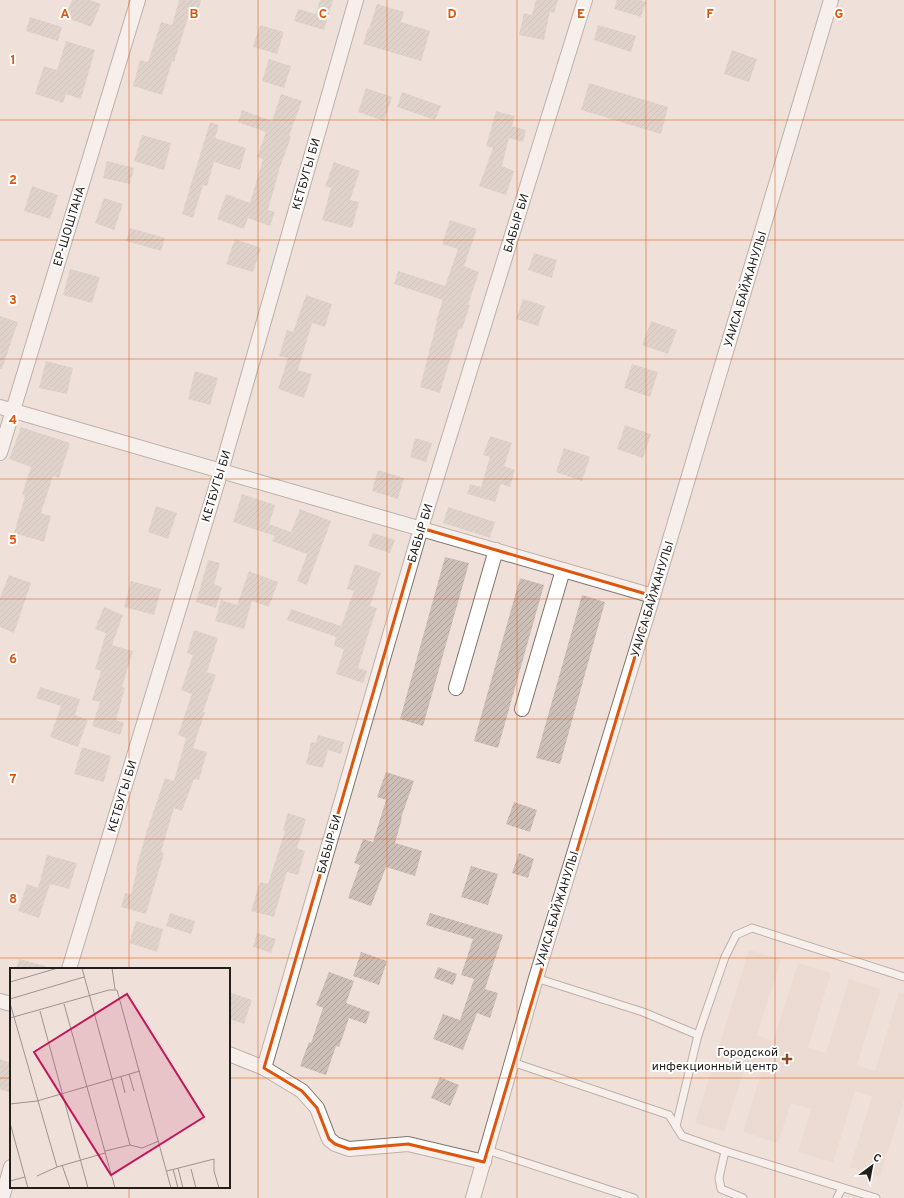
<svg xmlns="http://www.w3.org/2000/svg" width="904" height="1198" font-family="Overpass,sans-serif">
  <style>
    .built { fill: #e7d3c7 }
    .building { fill: url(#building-hatch) }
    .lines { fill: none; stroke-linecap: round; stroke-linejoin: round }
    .service-casing { stroke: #80746d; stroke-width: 9 }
    .minor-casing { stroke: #80746d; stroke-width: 16 }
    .service { stroke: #fff; stroke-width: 7 }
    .minor { stroke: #fff; stroke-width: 14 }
    .marked { fill: none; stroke: #de560d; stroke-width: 3; stroke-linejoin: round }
    .grid { fill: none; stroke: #de560d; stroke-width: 1; stroke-opacity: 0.55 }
    .poi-dot { fill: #8d491c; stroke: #fff; stroke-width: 1.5 }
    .labels { text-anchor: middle; stroke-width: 4; stroke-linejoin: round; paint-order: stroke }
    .street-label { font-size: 12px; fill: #221e1b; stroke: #fff }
    .poi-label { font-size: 12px; fill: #221e1b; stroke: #fff; text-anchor: end }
    .inset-road { fill: none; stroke: #9d938e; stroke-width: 1 }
    .view { fill: #c2185b; fill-opacity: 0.15; stroke: #c2185b; stroke-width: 2 }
    .inset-edge { fill: none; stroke: #221e1b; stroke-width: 2 }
    .grid-label { font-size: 13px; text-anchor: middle; font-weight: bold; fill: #de560d; stroke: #fff; stroke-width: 4; stroke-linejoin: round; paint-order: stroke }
  </style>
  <defs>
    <pattern id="building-hatch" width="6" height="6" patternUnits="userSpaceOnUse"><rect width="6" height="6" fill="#ccbfb8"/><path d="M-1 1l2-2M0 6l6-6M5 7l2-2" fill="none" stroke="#afa49e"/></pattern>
  </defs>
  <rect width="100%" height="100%" fill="#efe1da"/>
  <polygon class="built" points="749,950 781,959 757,1035 773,1041 798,963 831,973 808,1048 826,1053 849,979 881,989 857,1065 875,1071 899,992 904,994 904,1100 880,1177 850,1167 872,1097 855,1091 833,1163 798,1152 811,1109 791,1103 778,1143 743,1132 761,1073 745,1067 724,1132 695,1123"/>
  <g class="building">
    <polygon points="72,0 90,0 101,4 91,27 65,17"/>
    <polygon points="179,0 201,0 196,21 188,18 174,62 172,61 162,95 133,86 140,60 148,62 161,22 172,25"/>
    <polygon points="320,0 333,0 324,30 294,21 298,9 316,14"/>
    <polygon points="536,0 558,0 554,13 550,12 544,40 519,35 524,13 532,15"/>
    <polygon points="617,0 640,0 646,2 641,17 614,9"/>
    <polygon points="377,4 404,12 401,22 430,31 421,61 363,44 368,28 369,29"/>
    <polygon points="30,17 62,27 58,41 26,31"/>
    <polygon points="260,25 284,32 277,54 253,47"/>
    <polygon points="598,25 636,36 631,52 594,40"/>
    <polygon points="66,41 95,50 81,99 66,94 63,103 35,94 44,66 57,70"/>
    <polygon points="732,50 757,59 749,82 724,74"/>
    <polygon points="269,59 291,66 284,88 262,81"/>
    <polygon points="589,83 668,107 661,134 581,110"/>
    <polygon points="366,88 392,97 384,121 358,112"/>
    <polygon points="402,92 441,106 435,120 397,107"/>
    <polygon points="281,94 302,101 289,136 291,137 280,167 268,210 275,212 270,226 248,218 244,229 217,219 226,194 250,203 263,159 257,157 266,132 238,122 242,110 272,121"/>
    <polygon points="496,111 515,116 512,126 526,130 523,142 509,138 502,166 514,171 506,195 479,186 493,148 486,146"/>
    <polygon points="210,122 219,125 215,138 246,148 240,170 214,162 207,186 203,185 193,218 182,214"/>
    <polygon points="142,135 171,143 164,170 134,161"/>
    <polygon points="107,161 134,168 130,184 103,178"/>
    <polygon points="334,162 360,171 350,200 359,202 352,228 322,220 331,188 325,186"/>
    <polygon points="32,186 58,195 50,219 24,211"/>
    <polygon points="104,198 123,204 114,230 95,223"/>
    <polygon points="450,220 477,229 464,266 479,272 468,305 470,305 462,329 459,329 440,393 420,387 437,321 436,321 443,300 394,284 398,271 445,286 458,249 442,244"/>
    <polygon points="130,228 165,238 161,251 126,241"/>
    <polygon points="235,239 261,248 253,272 226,264"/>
    <polygon points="534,253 557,260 552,278 528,270"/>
    <polygon points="70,269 100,277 92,303 63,295"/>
    <polygon points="306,295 332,304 325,327 312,323 298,370 312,374 304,398 278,389 288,358 279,356 287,330 293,332"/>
    <polygon points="523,299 545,306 538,326 516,319"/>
    <polygon points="0,316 18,322 2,369 0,369"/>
    <polygon points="651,321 677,330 668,354 642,345"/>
    <polygon points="46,361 73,368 67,394 39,388"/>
    <polygon points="632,364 658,372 650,397 624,388"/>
    <polygon points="195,371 218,378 210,405 188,399"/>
    <polygon points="625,425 651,434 643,458 617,449"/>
    <polygon points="21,427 70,443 59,478 53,476 41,513 51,516 44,542 14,533 25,496 22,494 31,467 9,459"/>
    <polygon points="490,436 512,443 504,466 515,470 510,487 501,484 495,502 467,494 470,484 481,487 490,457 483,455"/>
    <polygon points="415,438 432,443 426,462 410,457"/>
    <polygon points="564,448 590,457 582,481 556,472"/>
    <polygon points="378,470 404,478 398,499 372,491"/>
    <polygon points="242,494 275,505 269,524 291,532 300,509 331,521 307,585 297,581 307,554 272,541 275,536 233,522"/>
    <polygon points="156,506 177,513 168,539 148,532"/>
    <polygon points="448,507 495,522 490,538 443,523"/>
    <polygon points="373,533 395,540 390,553 368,546"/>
    <polygon points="445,557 469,563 423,726 400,719"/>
    <polygon points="208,560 220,563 214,584 222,587 216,608 196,602"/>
    <polygon points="355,564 381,573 370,606 377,608 367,638 358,668 367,671 363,683 336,674 344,649 334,646 336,637 287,620 291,609 341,626 354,591 347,589"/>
    <polygon points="249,571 278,582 269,607 252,601 244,629 215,621 221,600 237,605"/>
    <polygon points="9,575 31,583 14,633 0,627 0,598"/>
    <polygon points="520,578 544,585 498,748 474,741"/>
    <polygon points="131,581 161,589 154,615 124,607"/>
    <polygon points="582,595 605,602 560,764 536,758"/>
    <polygon points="104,607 123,615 112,645 133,651 122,687 125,688 116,720 124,723 120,735 92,726 100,702 92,700 101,671 95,669 106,633 95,629"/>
    <polygon points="194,630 218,638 207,672 216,675 203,712 205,712 193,748 207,752 199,780 194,779 182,811 174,808 161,852 164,853 146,914 121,907 125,893 131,894 137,870 136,869 147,830 165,778 174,781 186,738 178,735 192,694 181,690 193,655 187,653"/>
    <polygon points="40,687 80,699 75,715 88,720 78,747 50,737 61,706 36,698"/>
    <polygon points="318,735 344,742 341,754 328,750 323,768 306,764 311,742 316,743"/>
    <polygon points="82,747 111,756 104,782 74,774"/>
    <polygon points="386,772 414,781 401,818 402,818 395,843 422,851 415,876 386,867 371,906 348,898 360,865 354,863 363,839 373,842 386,800 377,797"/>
    <polygon points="514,802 537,810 530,832 506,824"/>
    <polygon points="288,813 306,819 297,848 305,851 298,875 287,872 274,917 251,911 260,882 268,884 285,831 283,830"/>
    <polygon points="519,853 534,859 528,878 512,873"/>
    <polygon points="47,855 77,863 69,889 50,884 39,918 18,911 27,884 38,888"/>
    <polygon points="471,866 498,874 488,905 461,897"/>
    <polygon points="170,913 195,921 191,934 166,926"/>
    <polygon points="430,913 503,935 485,989 498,993 490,1018 477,1013 463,1050 433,1039 443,1014 460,1020 474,979 461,975 473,939 426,925"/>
    <polygon points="136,921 163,929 157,952 129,943"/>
    <polygon points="257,933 276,939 271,953 253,947"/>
    <polygon points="361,952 387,961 379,985 353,976"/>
    <polygon points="19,959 46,966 45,969 16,969"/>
    <polygon points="438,967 457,974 453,985 434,978"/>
    <polygon points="329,972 354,981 346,1003 370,1012 366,1024 349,1018 339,1047 336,1046 326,1075 300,1066 309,1042 311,1043 323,1008 316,1005"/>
    <polygon points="229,992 252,1000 244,1024 229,1019"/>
    <polygon points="0,1059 11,1063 11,1093 0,1089"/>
    <polygon points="440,1077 459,1085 450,1106 431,1098"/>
  </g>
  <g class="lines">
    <g class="service-casing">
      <g id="service">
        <polyline points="536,978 643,1012 698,1035 676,1126"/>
        <polyline points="698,1035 725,957 736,935 752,928 904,977"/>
        <polyline points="512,1062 669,1115 682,1136 725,1151 876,1198"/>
        <polyline points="487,1150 634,1198"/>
        <polyline points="725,1151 719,1178 721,1189 743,1198"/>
        <polyline points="837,1198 842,1188"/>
      </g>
    </g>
    <g class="minor-casing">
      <g id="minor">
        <polyline points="0,407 653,596"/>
        <polyline points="0,453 138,0"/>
        <polyline points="456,688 496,550"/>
        <polyline points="522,709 563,570"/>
        <polyline points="69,969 221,471 356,0"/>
        <polyline points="0,1001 11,1004"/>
        <polyline points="229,1054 264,1068 302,1091 317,1108 329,1139 335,1144 349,1149 408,1144 484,1162"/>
        <polyline points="264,1068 421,528 585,0"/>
        <polyline points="2,1198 11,1167"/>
        <polyline points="473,1198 536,978 653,596 831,0"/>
      </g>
    </g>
    <use href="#service" class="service"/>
    <use href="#minor" class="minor"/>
  </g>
  <path d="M0 0H904V1198H0ZM421,528l232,68 -169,566 -76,-18 -59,5 -14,-5 -6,-5 -12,-31 -15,-17 -38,-23z" fill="#efe1da" fill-opacity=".55" fill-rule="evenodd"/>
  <path class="marked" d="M421,528l232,68 -169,566 -76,-18 -59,5 -14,-5 -6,-5 -12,-31 -15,-17 -38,-23z"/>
  <path class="grid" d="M129,0v969M258,0v1198M387,0v1198M517,0v1198M646,0v1198M775,0v1198M0,120h904M0,240h904M0,359h904M0,479h904M0,599h904M0,719h904M0,839h904M0,958h904M0,1078h11M229,1078h675M129,1187v11"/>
  <path class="poi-dot" d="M785 1053h4v4h4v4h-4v4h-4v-4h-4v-4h4z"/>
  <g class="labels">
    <g class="street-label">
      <text transform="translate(306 174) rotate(-74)" y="4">КЕТБУГЫ БИ</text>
      <text transform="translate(516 223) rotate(-73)" y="4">БАБЫР БИ</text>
      <text transform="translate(69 226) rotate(-73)" y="4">ЕР-ШОШТАНА</text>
      <text transform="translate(745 289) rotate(-73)" y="4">УАИСА БАЙЖАНУЛЫ</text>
      <text transform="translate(216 486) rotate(-73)" y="4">КЕТБУГЫ БИ</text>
      <text transform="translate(420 533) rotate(-73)" y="4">БАБЫР БИ</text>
      <text transform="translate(652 599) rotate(-73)" y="4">УАИСА БАЙЖАНУЛЫ</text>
      <text transform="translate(122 796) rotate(-73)" y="4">КЕТБУГЫ БИ</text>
      <text transform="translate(329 844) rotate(-74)" y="4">БАБЫР БИ</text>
      <text transform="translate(557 909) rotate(-73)" y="4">УАИСА БАЙЖАНУЛЫ</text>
    </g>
    <g class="poi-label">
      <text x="778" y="1056">Городской<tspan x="778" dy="14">инфекционный центр</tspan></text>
    </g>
  </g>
  <g transform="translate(10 968)">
    <rect width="220" height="220" fill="#efe1da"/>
    <path class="inset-road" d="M72,0l48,177M102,0l3,21M0,14l48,-14M0,31l74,-22M0,35l47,164M54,36l51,184M30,43l48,177M0,50l99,-28h8l54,198M119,106l5,17M111,109l4,16M0,136l27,-3 103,-30M0,155l18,65M95,183l25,-6 12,3 17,-7M52,197l8,23M168,200l5,20M163,201l5,19M181,201l5,19M157,203l47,-12v12l5,17M27,208l20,-9 48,-14M0,213l15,-4"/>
    <path class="view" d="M117,26l77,123 -93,58 -77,-123z"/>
    <rect width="220" height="220" class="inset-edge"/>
  </g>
  <g class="grid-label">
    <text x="65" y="18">A</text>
    <text x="194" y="18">B</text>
    <text x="323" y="18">C</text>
    <text x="452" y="18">D</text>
    <text x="581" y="18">E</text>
    <text x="710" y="18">F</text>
    <text x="839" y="18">G</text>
    <text x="13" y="64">1</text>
    <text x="13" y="184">2</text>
    <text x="13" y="304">3</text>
    <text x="13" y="424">4</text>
    <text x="13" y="544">5</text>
    <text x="13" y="663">6</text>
    <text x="13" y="783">7</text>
    <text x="13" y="903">8</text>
  </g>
  <g transform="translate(872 1166) rotate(32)" stroke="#ffffff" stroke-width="3" paint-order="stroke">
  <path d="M0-3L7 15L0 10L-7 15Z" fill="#221e1b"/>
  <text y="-6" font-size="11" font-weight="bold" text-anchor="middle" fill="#221e1b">С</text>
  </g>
</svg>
